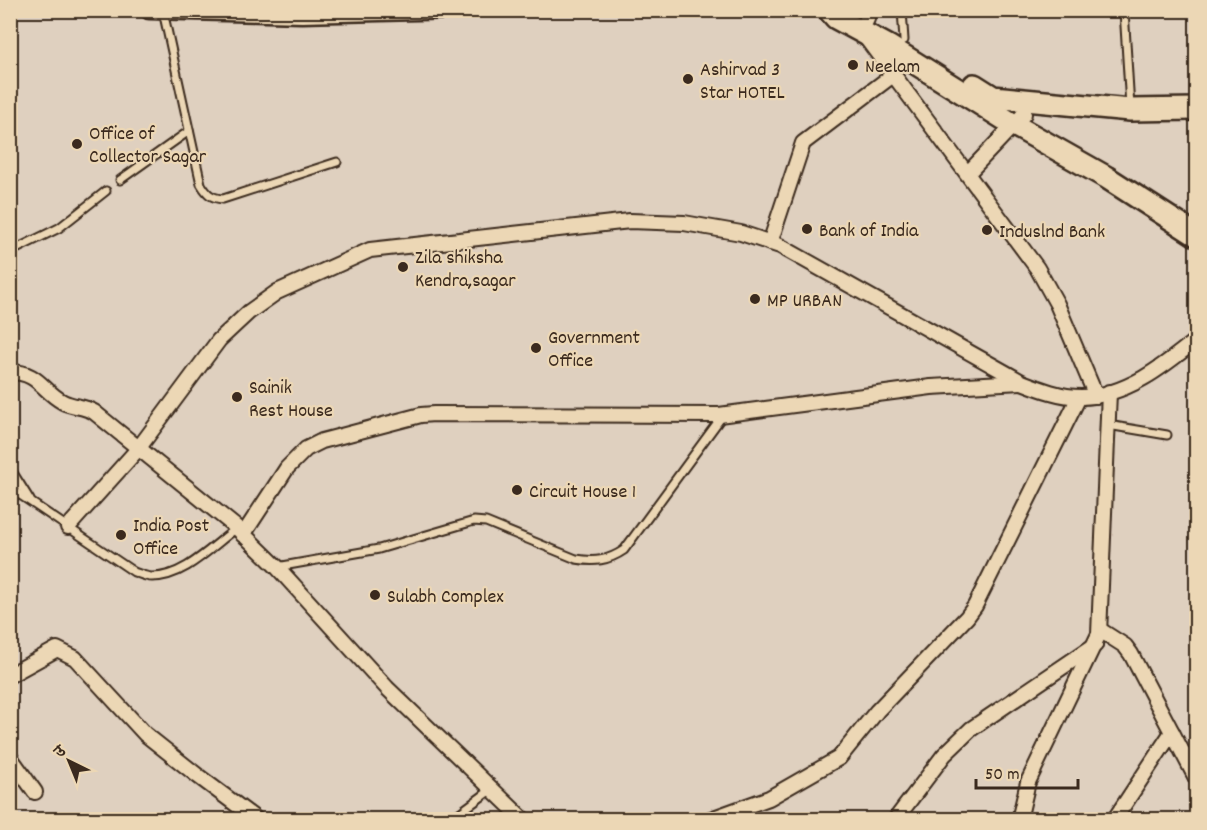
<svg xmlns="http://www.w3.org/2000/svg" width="1207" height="830" font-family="Dekko,'Playpen Sans Deva',sans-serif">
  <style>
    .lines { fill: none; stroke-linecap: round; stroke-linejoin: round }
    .service-casing { stroke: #3b2a1e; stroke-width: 11 }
    .minor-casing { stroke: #3b2a1e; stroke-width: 18 }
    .tertiary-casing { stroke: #3b2a1e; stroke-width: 21 }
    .primary-casing { stroke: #3b2a1e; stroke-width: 26 }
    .service { stroke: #ecd7b5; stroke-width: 7 }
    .minor { stroke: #ecd7b5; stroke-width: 14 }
    .tertiary { stroke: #ecd7b5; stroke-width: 16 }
    .primary { stroke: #ecd7b5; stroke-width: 21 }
    .poi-dot { fill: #3b2a1e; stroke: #ecd7b5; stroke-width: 2 }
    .labels { text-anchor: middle; stroke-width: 4.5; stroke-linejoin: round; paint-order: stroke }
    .poi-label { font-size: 20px; fill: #3b2a1e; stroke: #ecd7b5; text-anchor: start }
  </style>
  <rect width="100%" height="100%" fill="#dfd0bf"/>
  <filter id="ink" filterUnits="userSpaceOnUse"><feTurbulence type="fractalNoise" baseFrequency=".0167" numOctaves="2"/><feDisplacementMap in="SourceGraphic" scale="12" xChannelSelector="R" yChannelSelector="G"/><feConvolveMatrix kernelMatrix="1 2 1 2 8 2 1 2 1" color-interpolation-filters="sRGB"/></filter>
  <g filter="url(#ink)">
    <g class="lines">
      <g class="service-casing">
        <g id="service">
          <polyline points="902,10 904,40"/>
          <polyline points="1124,10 1130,107"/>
          <path d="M163,11l38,173c6,10 10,14 22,15l114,-37"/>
          <polyline points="120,180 189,131"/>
          <polyline points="10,252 59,228 106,191"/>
          <polyline points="1108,425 1167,435"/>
          <polyline points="10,468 30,500"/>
          <path d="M10,488l124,84c6,2 12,5 18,5 33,0 60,-31 85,-49"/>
          <path d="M277,567l102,-18 95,-28 12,1 90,37c18,3 32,2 48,-9l99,-135"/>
          <polyline points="450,820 492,789"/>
        </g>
      </g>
      <g class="minor-casing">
        <g id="minor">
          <polyline points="867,19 861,31 1037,268 1057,304 1096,396"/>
          <polyline points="968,173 1024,114"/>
          <polyline points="770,243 803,143 893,75"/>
          <path d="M10,372c29,0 32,19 53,30 10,5 21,4 31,10l143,116 40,39 110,121 137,132"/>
          <path d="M68,527l70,-78 81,-109 30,-28 28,-20 93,-42 260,-29 54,2 57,10 39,13 242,136c18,7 39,15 59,15 44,0 83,-31 115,-57"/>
          <polyline points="243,535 287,468 306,449 322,441 421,415 434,414 719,415 931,387 1021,382"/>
          <polyline points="1100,630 1125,646 1131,654 1196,778"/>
          <polyline points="10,675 57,649 75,658 145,734 198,776 257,820"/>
          <polyline points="10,757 35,792"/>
          <polyline points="708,820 769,798 839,758 877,711 967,617 975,606 1079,397"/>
          <polyline points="895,820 944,755 971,729 1095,645"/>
          <polyline points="1019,820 1028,782 1099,634 1109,392"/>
          <polyline points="1114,820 1172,732"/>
        </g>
      </g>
      <g class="tertiary-casing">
        <polyline id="tertiary" points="149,10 302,14 457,10"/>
      </g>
      <g class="primary-casing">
        <g id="primary">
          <polyline points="829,10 836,18 888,46 1014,125 1106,177 1196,235"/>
          <polyline points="974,85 993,97 1130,110 1196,109"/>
        </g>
      </g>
      <use href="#service" class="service"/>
      <use href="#minor" class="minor"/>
      <use href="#tertiary" class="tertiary"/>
      <use href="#primary" class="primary"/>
    </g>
  </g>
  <g class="poi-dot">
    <circle cx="853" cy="65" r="6"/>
    <circle cx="688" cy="79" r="6"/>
    <circle cx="77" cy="144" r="6"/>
    <circle cx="807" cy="229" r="6"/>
    <circle cx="987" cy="230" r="6"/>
    <circle cx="403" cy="267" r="6"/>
    <circle cx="755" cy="299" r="6"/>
    <circle cx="536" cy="348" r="6"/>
    <circle cx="237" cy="397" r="6"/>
    <circle cx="517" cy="490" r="6"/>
    <circle cx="121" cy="535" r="6"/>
    <circle cx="375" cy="595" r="6"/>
  </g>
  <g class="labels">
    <g class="poi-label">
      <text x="865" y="72">Neelam</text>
      <text x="700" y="75">Ashirvad 3<tspan x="700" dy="23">Star HOTEL</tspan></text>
      <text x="89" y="139">Office of<tspan x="89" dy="23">Collector Sagar</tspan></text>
      <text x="819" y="236">Bank of India</text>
      <text x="999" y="237">Induslnd Bank</text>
      <text x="415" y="263">Zila shiksha<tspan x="415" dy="23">Kendra,sagar</tspan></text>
      <text x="767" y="306">MP URBAN</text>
      <text x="548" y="343">Government<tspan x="548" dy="23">Office</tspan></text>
      <text x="249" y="393">Sainik<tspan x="249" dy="23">Rest House</tspan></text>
      <text x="529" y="497">Circuit House 1</text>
      <text x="133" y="531">India Post<tspan x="133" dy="23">Office</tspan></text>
      <text x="387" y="602">Sulabh Complex</text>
    </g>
  </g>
  <rect width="1207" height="830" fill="none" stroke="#ecd7b5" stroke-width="36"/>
  <rect x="18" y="18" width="1171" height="794" fill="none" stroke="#3b2a1e" stroke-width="2" filter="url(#ink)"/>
  <g transform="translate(69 761) rotate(317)" stroke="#ecd7b5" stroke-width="4.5" paint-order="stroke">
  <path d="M0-4.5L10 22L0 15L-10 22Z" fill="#3b2a1e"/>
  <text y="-9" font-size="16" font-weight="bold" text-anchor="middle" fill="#3b2a1e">उ</text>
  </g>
  <path d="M976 779v9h102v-9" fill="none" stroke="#3b2a1e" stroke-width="3"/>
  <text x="985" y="779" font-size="18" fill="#3b2a1e" stroke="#ecd7b5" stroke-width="4.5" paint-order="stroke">50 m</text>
</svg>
